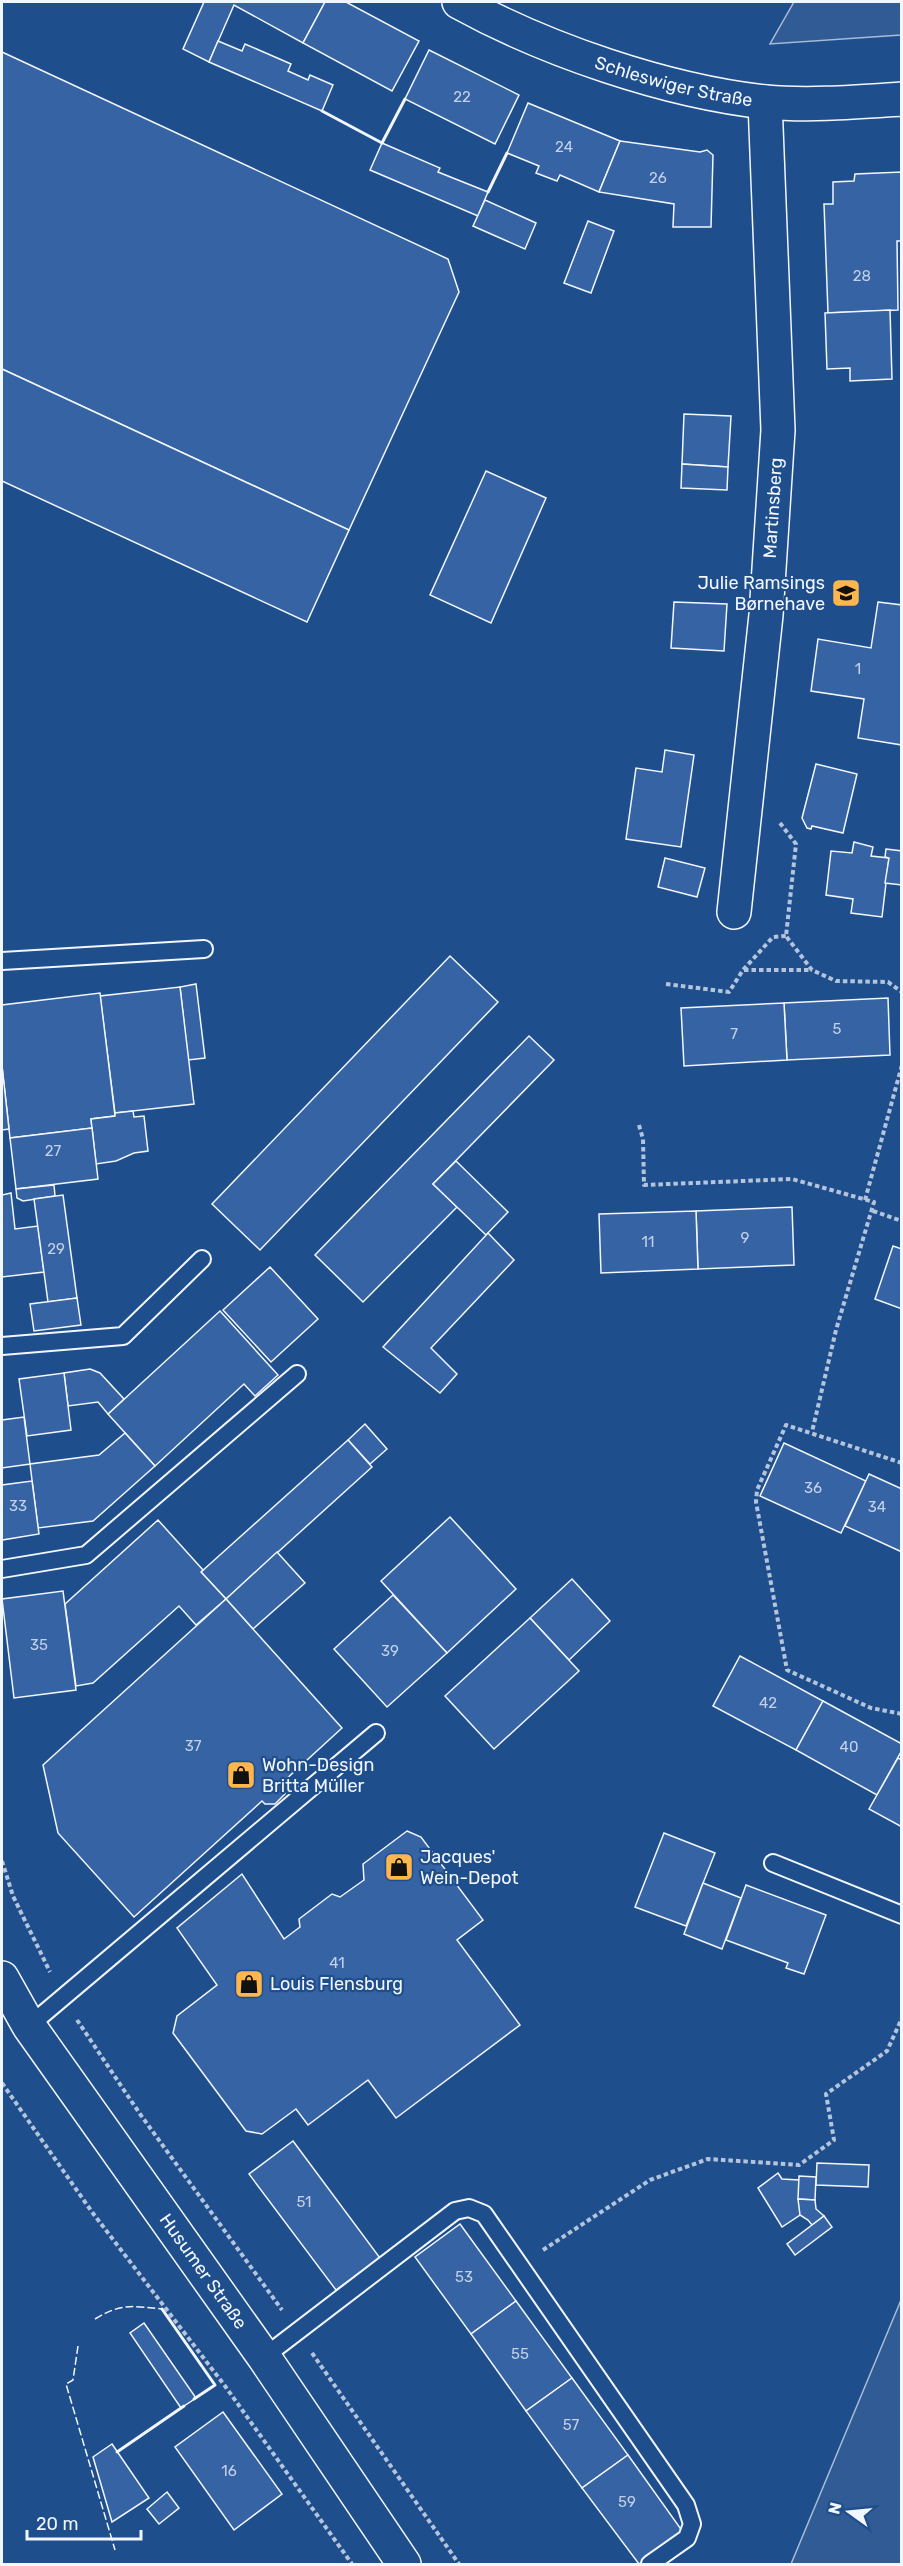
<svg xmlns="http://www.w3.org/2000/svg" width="903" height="2566" font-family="Rubik,sans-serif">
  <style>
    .built { fill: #305b95; stroke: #a8bbd7; stroke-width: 1.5 }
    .building { fill: #3563a3; stroke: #f2f6ff; stroke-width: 1.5 }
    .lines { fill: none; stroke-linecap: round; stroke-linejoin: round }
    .lane-casing { stroke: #f2f6ff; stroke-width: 20 }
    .street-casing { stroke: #f2f6ff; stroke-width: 36 }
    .secondary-casing { stroke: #f2f6ff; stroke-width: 36 }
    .path { stroke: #b3c4dc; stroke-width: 4; stroke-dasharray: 4.5 3; stroke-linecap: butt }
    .lane { stroke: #1f4e8c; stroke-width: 16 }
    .street { stroke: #1f4e8c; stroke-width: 33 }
    .secondary { stroke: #1f4e8c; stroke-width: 33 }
    .fence { stroke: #f2f6ff; stroke-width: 1.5; stroke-dasharray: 8 3; stroke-linecap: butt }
    .wall { stroke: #f2f6ff; stroke-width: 3 }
    .labels { text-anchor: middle; stroke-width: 4.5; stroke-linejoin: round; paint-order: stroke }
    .number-label { font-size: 15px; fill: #c3d1e8 }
    .street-label { font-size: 18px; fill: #f2f6ff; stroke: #1f4e8c }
    .poi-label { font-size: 18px; fill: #f2f6ff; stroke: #1f4e8c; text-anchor: start }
  </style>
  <rect width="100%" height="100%" fill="#1f4e8c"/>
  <g class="built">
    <polygon points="794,2 901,2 901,35 770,44"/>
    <polygon points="901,2300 901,2564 791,2564"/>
  </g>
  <g class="building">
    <polygon points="204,2 325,2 303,43 234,5 209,62 183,49"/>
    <polygon points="325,2 346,2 419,41 392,91 303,43"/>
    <polygon points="218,41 242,51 245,44 291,64 288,71 308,80 310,75 333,85 322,111 209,62"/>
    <polygon points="429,50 519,95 495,144 405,99"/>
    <polygon points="2,52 448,259 459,292 349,530 2,369"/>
    <polygon points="528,103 620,141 599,192 560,175 557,181 536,173 539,166 507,153"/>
    <polygon points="620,141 700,152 707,150 713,155 711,227 673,227 674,204 599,192"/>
    <polygon points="382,143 440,168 438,172 488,192 478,216 370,170"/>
    <polygon points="902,172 902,241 897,241 898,310 828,313 824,204 833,204 833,182 854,181 855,174"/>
    <polygon points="485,200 536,223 525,249 473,226"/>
    <polygon points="588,221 614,231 591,293 564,283"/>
    <polygon points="890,310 892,379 850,381 850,368 827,369 825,313"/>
    <polygon points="2,369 349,530 307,622 2,481"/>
    <polygon points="684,414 731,416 728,467 682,464"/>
    <polygon points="682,464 728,467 727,490 681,488"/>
    <polygon points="486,471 546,498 491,623 430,595"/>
    <polygon points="674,602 727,604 724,651 671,648"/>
    <polygon points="878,602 902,605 902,745 858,738 864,699 811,691 818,639 871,648"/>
    <polygon points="665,750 694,755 681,847 626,839 636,768 662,772"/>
    <polygon points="816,764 857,774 843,833 812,826 811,829 807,828 802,818"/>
    <polygon points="854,842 873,847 871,856 889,858 882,917 851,913 853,899 826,895 831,851 852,853"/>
    <polygon points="886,849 902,851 902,885 885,883 889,858 885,857"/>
    <polygon points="665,858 705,868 697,897 658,887"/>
    <polygon points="450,956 498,1002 260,1250 212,1204"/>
    <polygon points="196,984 205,1058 188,1060 180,987"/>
    <polygon points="180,987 194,1104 115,1113 100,996"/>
    <polygon points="100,993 115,1116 91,1119 92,1128 10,1138 2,1066 2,1005"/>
    <polygon points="888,998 890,1055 787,1060 784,1003"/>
    <polygon points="784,1003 787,1060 684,1066 681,1008"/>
    <polygon points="529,1036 554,1060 433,1184 457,1207 363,1302 315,1255"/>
    <polygon points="2,1066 9,1129 2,1130"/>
    <polygon points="133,1111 134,1117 144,1116 148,1151 134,1153 116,1161 96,1164 91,1119 115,1116 115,1113"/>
    <polygon points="92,1128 98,1179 16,1189 10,1138"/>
    <polygon points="456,1161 508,1212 486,1235 433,1184"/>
    <polygon points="54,1185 55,1196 23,1201 17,1198 16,1189"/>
    <polygon points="11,1193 15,1229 38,1226 44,1272 2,1277 2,1195"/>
    <polygon points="63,1195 77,1298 48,1302 34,1199"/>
    <polygon points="792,1207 794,1265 698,1269 696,1211"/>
    <polygon points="696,1211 698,1269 601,1273 599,1214"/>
    <polygon points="488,1233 514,1260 431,1348 457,1374 440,1393 383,1347"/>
    <polygon points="893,1246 902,1249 902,1309 875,1299"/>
    <polygon points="270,1267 318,1319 271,1362 223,1310"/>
    <polygon points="77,1298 81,1325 34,1331 30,1304"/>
    <polygon points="220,1311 278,1375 255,1396 244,1384 155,1466 108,1414"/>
    <polygon points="90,1369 100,1373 124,1399 108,1414 98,1402 68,1406 64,1373"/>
    <polygon points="64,1373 71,1430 27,1436 19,1379"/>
    <polygon points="24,1417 30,1464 2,1468 2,1420"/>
    <polygon points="365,1424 387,1449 370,1464 348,1440"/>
    <polygon points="125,1433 155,1466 93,1521 38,1528 30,1464 99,1455"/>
    <polygon points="348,1440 372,1467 226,1599 201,1572"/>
    <polygon points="784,1443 866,1481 841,1533 760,1496"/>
    <polygon points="869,1474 902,1489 902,1552 845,1526"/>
    <polygon points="32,1481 39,1534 2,1540 2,1485"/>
    <polygon points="450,1517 516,1589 447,1653 381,1581"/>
    <polygon points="158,1520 203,1570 201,1572 226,1599 196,1625 179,1606 93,1683 76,1686 65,1604"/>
    <polygon points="277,1552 305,1583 253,1629 226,1599"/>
    <polygon points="572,1579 610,1621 569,1660 530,1618"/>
    <polygon points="63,1591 76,1690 14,1698 2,1599"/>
    <polygon points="393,1595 447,1653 387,1707 334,1649"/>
    <polygon points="226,1599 342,1728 283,1782 286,1785 285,1794 275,1804 265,1804 262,1801 134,1917 58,1833 43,1765"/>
    <polygon points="530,1618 579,1671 494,1749 445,1696"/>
    <polygon points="740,1656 823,1701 796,1750 713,1706"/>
    <polygon points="823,1701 902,1744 902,1750 877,1795 796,1750"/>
    <polygon points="898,1758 902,1760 902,1827 869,1809"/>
    <polygon points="407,1831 421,1837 483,1920 457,1940 520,2025 396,2118 368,2080 308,2125 296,2109 262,2134 246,2131 173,2033 177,2016 217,1985 177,1928 242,1874 284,1939 300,1927 299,1919 332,1894 340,1897 364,1880 363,1864"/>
    <polygon points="664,1833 715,1853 686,1926 635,1907"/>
    <polygon points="703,1883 741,1898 722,1949 684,1934"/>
    <polygon points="746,1885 826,1915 804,1974 786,1968 788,1963 726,1940"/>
    <polygon points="293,2141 380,2258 336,2290 249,2174"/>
    <polygon points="817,2163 869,2165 868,2187 816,2185"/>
    <polygon points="778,2173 782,2179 799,2180 800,2215 782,2227 758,2188"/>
    <polygon points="799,2176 816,2177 815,2200 798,2199"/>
    <polygon points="798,2199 815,2200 816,2209 824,2216 812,2225 808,2220 800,2215"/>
    <polygon points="824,2216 832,2227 795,2255 787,2244"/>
    <polygon points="460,2224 516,2301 471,2334 415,2257"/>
    <polygon points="516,2301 572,2378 526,2411 471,2334"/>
    <polygon points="144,2323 196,2398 181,2408 130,2333"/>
    <polygon points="572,2378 628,2455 582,2488 526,2411"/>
    <polygon points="223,2412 282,2494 234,2530 175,2447"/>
    <polygon points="112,2444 149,2498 112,2522 93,2457"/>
    <polygon points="628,2455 683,2532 639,2564 582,2488"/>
    <polygon points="167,2492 179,2508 159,2524 147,2509"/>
  </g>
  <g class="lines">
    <g class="lane-casing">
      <g id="lane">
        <polyline points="2,961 204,949"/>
        <polyline points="2,1346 123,1336 202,1259"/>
        <polyline points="2,1569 86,1555 297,1374"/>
        <polyline points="773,1863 902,1915"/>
        <polyline points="29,2026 376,1733"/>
        <polyline points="264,2357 455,2211 469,2208 484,2214 686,2505 692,2524 687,2538 650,2564"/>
      </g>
    </g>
    <g class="street-casing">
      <g id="street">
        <path id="s1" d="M734,912l32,-297 12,-185 -13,-328"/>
      </g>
    </g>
    <g class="secondary-casing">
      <g id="secondary">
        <path id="s2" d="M459,2c87,48 207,89 306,100 45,4 92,0 137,-3"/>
        <path id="s3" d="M2,1978l27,48 235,331 140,207"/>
      </g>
    </g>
    <g class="path">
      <polyline points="780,823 796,844 786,936 812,970 836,981 888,982 902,992"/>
      <polyline points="744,970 812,970"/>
      <polyline points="666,984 729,992 743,970 773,937 786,936"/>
      <polyline points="639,1125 643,1139 644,1185 792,1179 874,1202 836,1330 812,1432"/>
      <polyline points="865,1200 902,1065"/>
      <polyline points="873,1211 902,1221"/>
      <polyline points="902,1463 786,1425 757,1490 756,1502 787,1670 871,1708 902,1714"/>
      <polyline points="2,1861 13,1896 50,1972"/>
      <polyline points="77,2020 140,2114 282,2310"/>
      <polyline points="2,2083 92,2212 225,2386 352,2564"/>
      <polyline points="543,2250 650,2180 708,2159 799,2165 834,2140 826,2094 887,2051 902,2018"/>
      <polyline points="312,2353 459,2564"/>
    </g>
    <use href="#lane" class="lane"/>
    <use href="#street" class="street"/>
    <use href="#secondary" class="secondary"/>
    <g class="fence">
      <path d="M95,2319c26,-16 38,-13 67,-10"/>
      <polyline points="78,2346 73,2380 66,2384 115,2550"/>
    </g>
    <g class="wall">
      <polyline points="322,111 382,143 405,99"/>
      <polyline points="488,192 507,153"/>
      <polyline points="162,2309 215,2385 194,2399"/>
      <polyline points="117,2452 184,2406"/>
    </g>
  </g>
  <defs>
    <g id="school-square" transform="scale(1.5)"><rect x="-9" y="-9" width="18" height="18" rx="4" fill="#ffb74d" stroke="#1f4e8c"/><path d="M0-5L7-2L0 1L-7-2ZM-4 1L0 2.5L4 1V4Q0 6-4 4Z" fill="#111"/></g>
    <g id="shop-square" transform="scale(1.5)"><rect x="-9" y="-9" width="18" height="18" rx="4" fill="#ffb74d" stroke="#1f4e8c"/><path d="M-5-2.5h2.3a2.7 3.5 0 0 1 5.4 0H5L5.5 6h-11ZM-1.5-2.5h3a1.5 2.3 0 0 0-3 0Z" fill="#111"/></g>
  </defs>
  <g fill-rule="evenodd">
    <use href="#school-square" x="846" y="593"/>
    <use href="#shop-square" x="241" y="1775"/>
    <use href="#shop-square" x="399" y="1867"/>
    <use href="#shop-square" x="249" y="1984"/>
  </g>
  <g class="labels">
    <g class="number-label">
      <text x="462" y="102">22</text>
      <text x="564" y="152">24</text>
      <text x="658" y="183">26</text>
      <text x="862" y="281">28</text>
      <text x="858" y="674">1</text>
      <text x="837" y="1034">5</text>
      <text x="734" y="1039">7</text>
      <text x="53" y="1156">27</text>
      <text x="745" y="1243">9</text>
      <text x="648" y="1247">11</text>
      <text x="56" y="1254">29</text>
      <text x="813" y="1493">36</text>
      <text x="18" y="1511">33</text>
      <text x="877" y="1512">34</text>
      <text x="39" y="1650">35</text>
      <text x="390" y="1656">39</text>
      <text x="768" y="1708">42</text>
      <text x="193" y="1751">37</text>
      <text x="849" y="1752">40</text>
      <text x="337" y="1968">41</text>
      <text x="304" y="2207">51</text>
      <text x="464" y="2282">53</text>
      <text x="520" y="2359">55</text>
      <text x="571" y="2430">57</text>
      <text x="229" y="2476">16</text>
      <text x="627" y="2507">59</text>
    </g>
    <g class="street-label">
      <text dy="6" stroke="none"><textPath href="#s2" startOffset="230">Schleswiger Straße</textPath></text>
      <text dy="6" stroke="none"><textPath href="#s1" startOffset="406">Martinsberg</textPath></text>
      <text dy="6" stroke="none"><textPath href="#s3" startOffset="356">Husumer Straße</textPath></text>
    </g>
    <g class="poi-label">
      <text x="825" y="589" text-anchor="end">Julie Ramsings<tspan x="825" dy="21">Børnehave</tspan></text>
      <text x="262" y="1771">Wohn-Design<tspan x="262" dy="21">Britta Müller</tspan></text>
      <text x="420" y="1863">Jacques'<tspan x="420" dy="21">Wein-Depot</tspan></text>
      <text x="270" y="1990">Louis Flensburg</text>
    </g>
  </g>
  <rect width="903" height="2566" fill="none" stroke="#f2f6ff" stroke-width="6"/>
  <g transform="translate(849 2512) rotate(285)" stroke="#1f4e8c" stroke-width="4.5" paint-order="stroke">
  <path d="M0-4.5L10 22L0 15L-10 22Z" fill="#f2f6ff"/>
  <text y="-9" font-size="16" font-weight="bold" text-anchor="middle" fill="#f2f6ff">N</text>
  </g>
  <path d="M27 2530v9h114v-9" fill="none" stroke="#f2f6ff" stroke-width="3"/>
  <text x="36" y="2530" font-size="18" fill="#f2f6ff" stroke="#1f4e8c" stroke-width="4.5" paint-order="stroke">20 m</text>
</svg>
